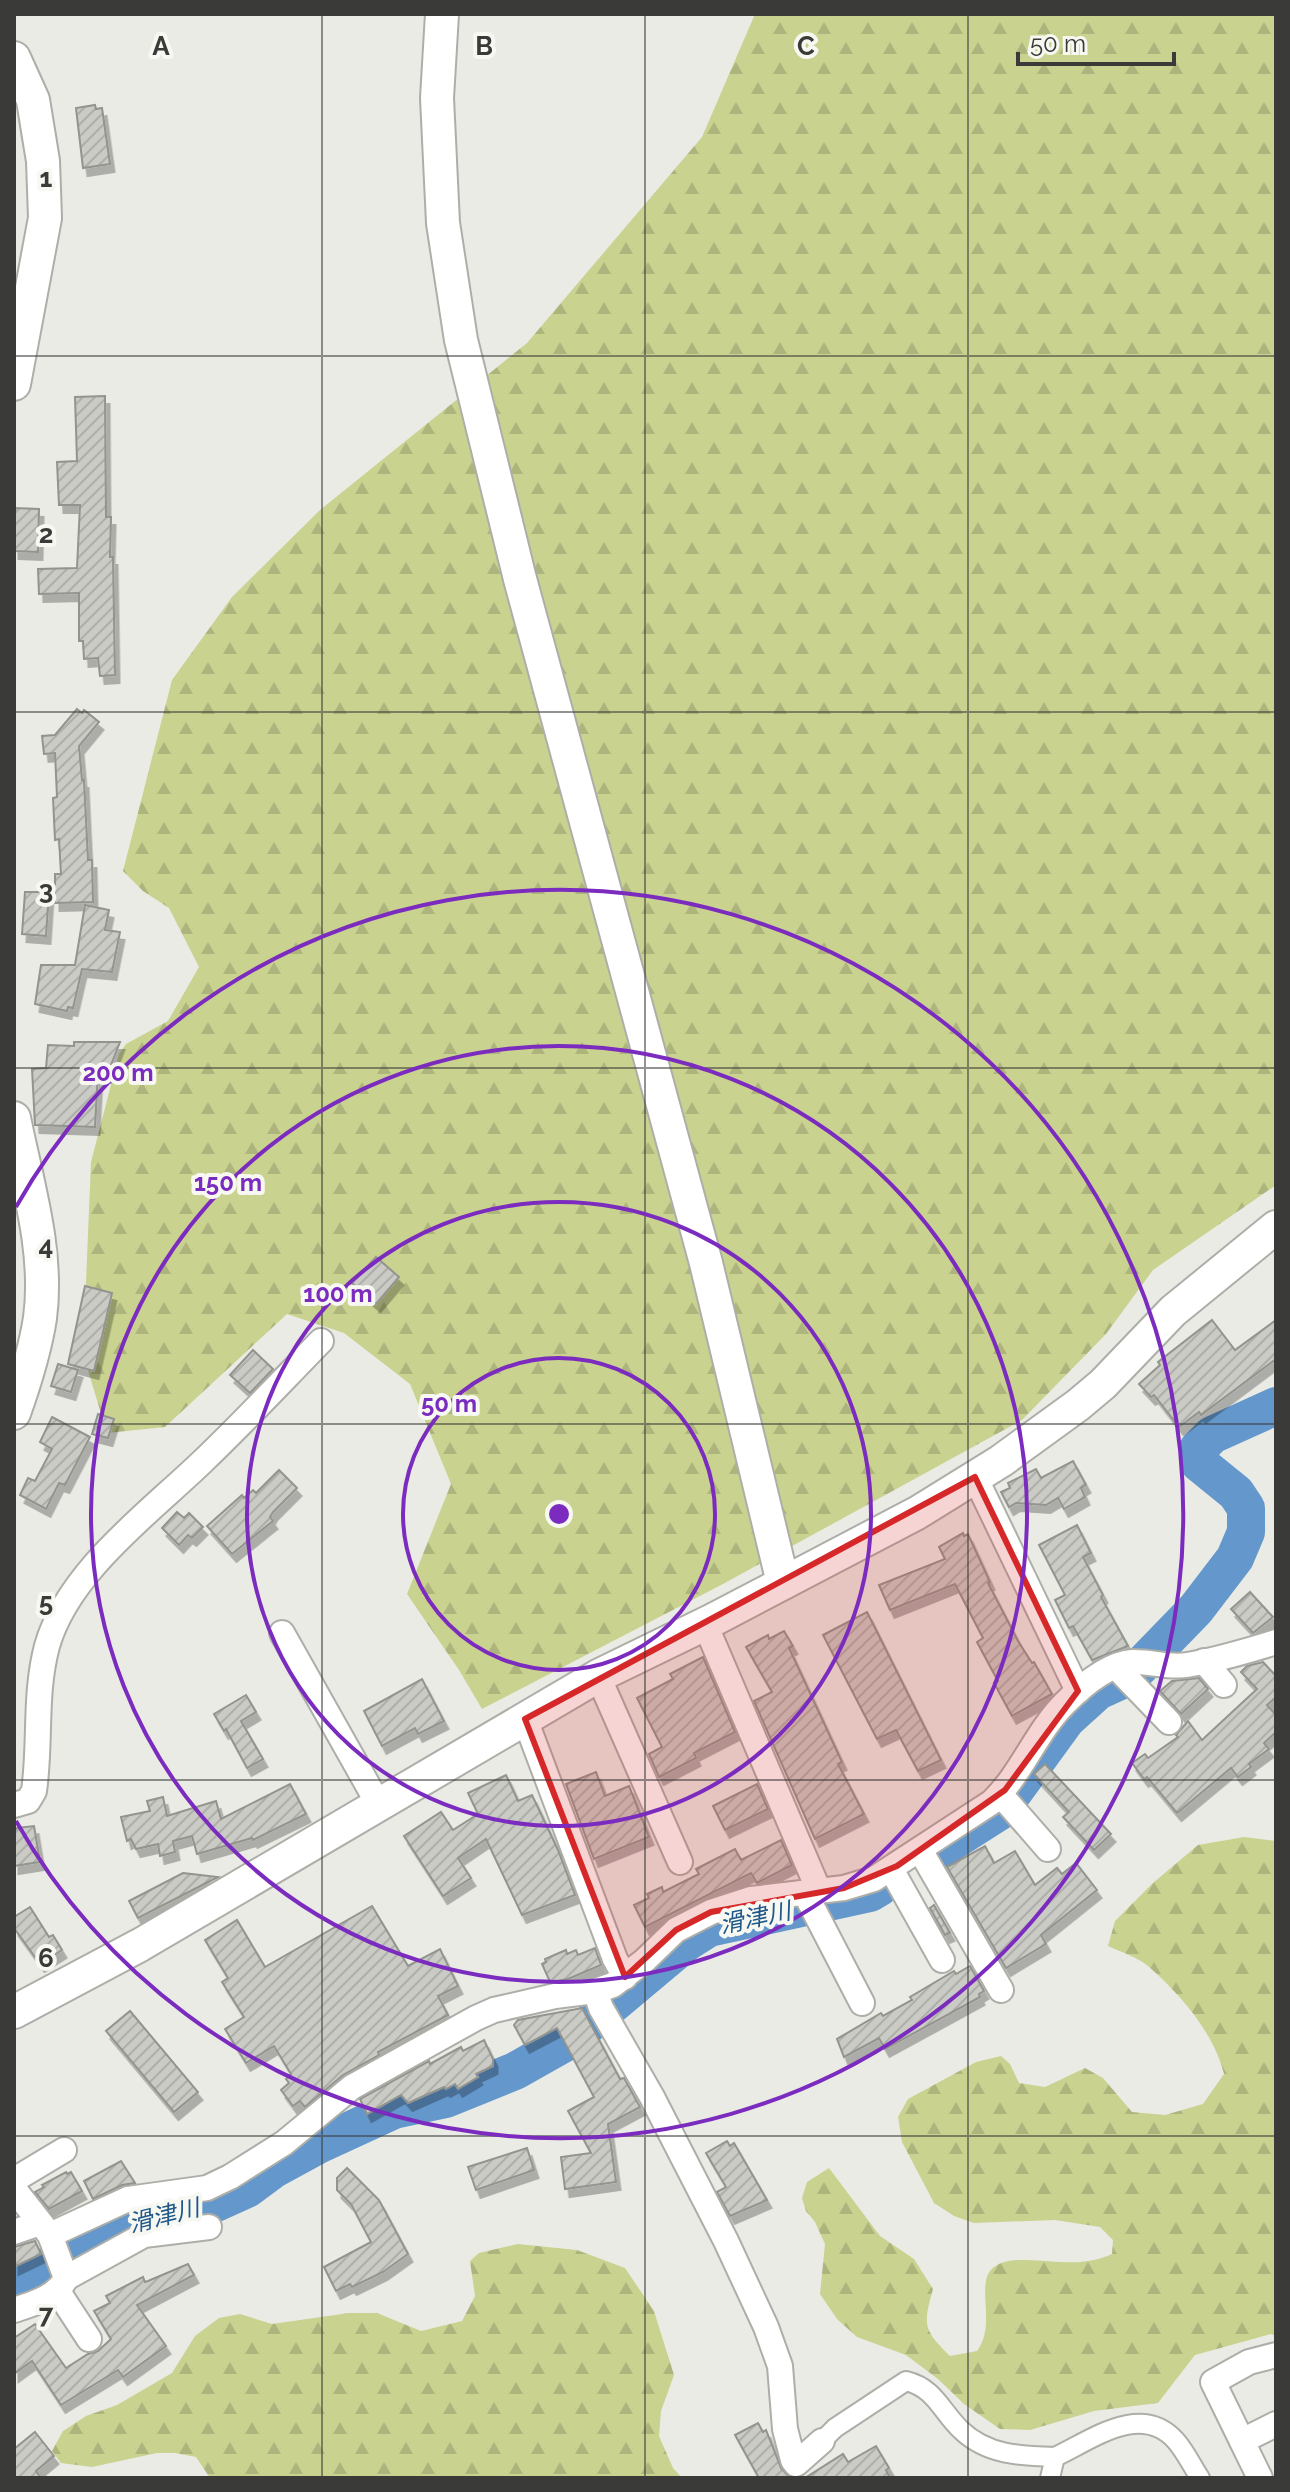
<svg xmlns="http://www.w3.org/2000/svg" width="1290" height="2492" font-family="Raleway,'Noto Sans JP',sans-serif">
  <style>
    .forest { fill: url(#forest-firs) }
    .lines { fill: none; stroke-linecap: round; stroke-linejoin: round }
    .river { stroke: #6498cc; stroke-width: 38 }
    .building { fill: url(#building-hatch); stroke: #93948e; stroke-width: 2; filter: url(#shadow) }
    .pedestrian-casing { stroke: #aeaea9; stroke-width: 22 }
    .minor-casing { stroke: #aeaea9; stroke-width: 28 }
    .tertiary-casing { stroke: #aeaea9; stroke-width: 36 }
    .pedestrian { stroke: #fff; stroke-width: 18 }
    .minor { stroke: #fff; stroke-width: 24 }
    .tertiary { stroke: #fff; stroke-width: 32 }
    .marked { fill: #d62828; fill-opacity: 0.2; stroke: #d62828; stroke-width: 6; stroke-linejoin: round }
    .grid { fill: none; stroke: #3a3a38; stroke-width: 2; stroke-opacity: 0.55 }
    .ring { fill: none; stroke: #7b2cbf; stroke-width: 4 }
    .labels { text-anchor: middle; stroke-width: 8; stroke-linejoin: round; paint-order: stroke }
    .water-label { font-size: 24px; font-style: italic; fill: #1f5789; stroke: #f7f8f2 }
    .grid-label { font-size: 26px; text-anchor: middle; font-weight: bold; fill: #3a3a38; stroke: #f7f8f2; stroke-width: 8; stroke-linejoin: round; paint-order: stroke }
    .centre { fill: #7b2cbf; stroke: #f7f8f2; stroke-width: 4 }
    .ring-label { font-size: 24px; text-anchor: middle; font-weight: bold; fill: #7b2cbf; stroke: #f7f8f2; stroke-width: 8; stroke-linejoin: round; paint-order: stroke }
  </style>
  <defs>
    <pattern id="forest-firs" width="22" height="20" patternUnits="userSpaceOnUse" patternTransform="scale(2)"><rect width="22" height="20" fill="#cad28f"/><path d="M5 1l3.5 6h-7zM16 11l3.5 6h-7z" fill="#aeb57c"/></pattern>
    <pattern id="building-hatch" width="6" height="6" patternUnits="userSpaceOnUse" patternTransform="scale(2)"><rect width="6" height="6" fill="#cacbc5"/><path d="M-1 1l2-2M0 6l6-6M5 7l2-2" fill="none" stroke="#aeafaa"/></pattern>
    <filter id="shadow"><feDropShadow dx="4.5" dy="8" stdDeviation="0" flood-color="#0004"/></filter>
  </defs>
  <rect width="100%" height="100%" fill="#eaebe5"/>
  <g class="forest">
    <polygon points="755,14 1276,14 1276,1185 1153,1270 1106,1334 1022,1420 723,1584 482,1709 459,1670 407,1594 451,1484 410,1384 344,1333 287,1314 165,1427 107,1433 83,1354 91,1162 119,1054 126,1044 168,1021 199,967 169,908 143,891 123,871 172,680 232,597 320,510 527,343 702,137"/>
    <path d="M1244,1837l32,4v495l-5,-2 -76,21 -37,48 -64,8 -64,19 -30,-1 -36,-25 -26,-25 -32,-24 -49,-18 -20,-18 -17,-25 5,-50 -10,-22 -9,-11 -4,-13 5,-16 22,-14 51,68 34,23 19,30c-10,36 -10,41 17,67l27,-5c27,-36 -22,-93 50,-91 30,1 57,7 85,-6l1,-14 -13,-13 -45,-7 -81,3 -20,-7 -20,-13 -32,-61 -4,-25 10,-18 68,-37 25,-6 9,8 9,19 26,4 40,-19 18,10 29,34 33,3 38,-11 21,-30c-10,-41 -44,-80 -76,-108 -11,-9 -27,-14 -40,-20l7,-25 38,-38 45,-38z"/>
    <polygon points="518,2244 577,2250 625,2268 654,2311 674,2375 661,2411 659,2436 673,2468 682,2478 210,2478 196,2457 175,2453 157,2453 92,2467 61,2463 52,2451 63,2431 86,2416 117,2405 172,2373 195,2336 219,2318 240,2314 272,2324 349,2313 377,2313 421,2331 462,2321 475,2296 470,2261 479,2253"/>
  </g>
  <g class="lines">
    <g class="river">
      <polyline points="939,1850 1000,1811 1066,1720 1098,1691 1131,1676 1196,1609 1235,1558 1246,1532 1246,1508 1236,1493 1199,1463 1198,1449 1212,1435 1276,1406"/>
      <polyline points="14,2292 96,2233 117,2224 216,2203 247,2189 274,2169 318,2145 394,2110 446,2099 515,2071 570,2040 687,1942 709,1928 870,1893 880,1887"/>
    </g>
  </g>
  <g class="building">
    <polygon points="95,105 96,109 102,108 110,164 83,168 76,108"/>
    <polygon points="105,396 106,517 111,517 110,557 113,557 115,675 100,676 98,658 84,659 83,641 79,641 79,593 39,594 38,569 77,568 80,505 59,505 57,462 77,461 75,397"/>
    <polygon points="14,508 39,509 38,552 14,551"/>
    <polygon points="77,709 82,713 84,710 99,722 79,746 82,780 84,780 88,860 92,860 93,902 55,903 55,874 61,874 59,839 55,840 53,798 57,797 55,753 44,754 42,736 55,735"/>
    <polygon points="25,892 49,892 46,936 22,934"/>
    <polygon points="85,905 109,910 105,930 120,932 112,972 82,969 73,1008 68,1007 67,1011 35,1004 41,965 75,965"/>
    <polygon points="74,1042 120,1042 107,1075 98,1071 95,1127 35,1125 32,1069 46,1068 48,1045 74,1046"/>
    <polygon points="376,1257 399,1277 376,1304 352,1283"/>
    <polygon points="85,1286 112,1293 94,1371 68,1364"/>
    <polygon points="1212,1320 1235,1350 1276,1320 1276,1359 1201,1415 1199,1412 1179,1427 1154,1395 1151,1397 1139,1384 1160,1365 1158,1362"/>
    <polygon points="253,1350 273,1369 250,1393 230,1375"/>
    <polygon points="58,1364 78,1370 71,1392 51,1386"/>
    <polygon points="98,1414 114,1419 108,1438 92,1434"/>
    <polygon points="52,1417 90,1437 65,1485 59,1483 46,1509 20,1495 28,1478 35,1481 52,1449 40,1442"/>
    <polygon points="1073,1461 1086,1485 1081,1488 1085,1497 1064,1509 1058,1498 1046,1505 1016,1503 1009,1507 1001,1492 1010,1488 1008,1483 1036,1469 1041,1478"/>
    <polygon points="279,1470 297,1488 273,1512 270,1517 273,1521 232,1554 207,1526 242,1495 244,1498 253,1490 256,1493"/>
    <polygon points="177,1512 184,1518 189,1513 203,1527 192,1538 188,1535 179,1545 162,1528"/>
    <polygon points="1077,1525 1091,1553 1083,1557 1103,1595 1101,1597 1128,1646 1092,1660 1073,1626 1069,1628 1055,1600 1065,1595 1039,1545"/>
    <polygon points="963,1533 964,1536 968,1534 990,1582 988,1583 1018,1641 1032,1663 1034,1662 1052,1694 1012,1716 994,1683 998,1681 977,1642 983,1638 955,1584 890,1610 879,1585 945,1559 939,1547"/>
    <polygon points="1250,1592 1273,1617 1253,1633 1231,1609"/>
    <polygon points="867,1612 941,1760 918,1771 896,1730 877,1739 823,1635"/>
    <polygon points="784,1631 793,1646 789,1648 842,1762 838,1764 864,1814 815,1839 754,1701 772,1692 746,1647 768,1635 769,1639"/>
    <polygon points="703,1657 735,1732 694,1753 696,1758 659,1777 649,1754 662,1747 637,1698 673,1679 670,1674"/>
    <polygon points="1263,1662 1276,1676 1276,1697 1267,1705 1276,1715 1276,1732 1264,1743 1269,1749 1249,1764 1251,1767 1238,1777 1231,1768 1177,1813 1147,1777 1144,1779 1132,1763 1145,1754 1148,1758 1178,1737 1176,1735 1188,1721 1202,1740 1257,1689 1241,1672 1247,1666"/>
    <polygon points="1199,1678 1208,1689 1181,1714 1160,1691 1172,1681"/>
    <polygon points="422,1679 444,1721 418,1734 415,1728 382,1746 364,1711"/>
    <polygon points="246,1695 256,1712 241,1721 263,1759 247,1768 226,1729 224,1731 214,1714"/>
    <polygon points="1045,1764 1111,1834 1094,1850 1063,1817 1069,1812 1034,1774"/>
    <polygon points="596,1772 605,1796 629,1786 649,1837 594,1859 566,1784"/>
    <polygon points="506,1775 518,1801 532,1795 558,1850 575,1895 522,1915 486,1839 458,1858 471,1878 443,1896 404,1836 441,1812 453,1830 478,1814 468,1793"/>
    <polygon points="290,1784 306,1814 253,1840 252,1838 197,1854 192,1836 173,1841 175,1852 160,1856 158,1844 136,1849 131,1839 127,1841 121,1817 150,1811 147,1801 163,1797 167,1816 216,1801 221,1819"/>
    <polygon points="757,1784 768,1809 725,1830 713,1806"/>
    <polygon points="34,1826 40,1862 14,1866 14,1831 17,1828"/>
    <polygon points="781,1840 792,1865 757,1883 751,1873 645,1927 634,1905 649,1898 647,1894 662,1887 663,1892 699,1874 696,1869 735,1849 741,1860"/>
    <polygon points="985,1846 994,1863 1015,1851 1035,1885 1057,1868 1062,1874 1076,1863 1097,1890 1041,1935 1046,1944 1006,1968 947,1867"/>
    <polygon points="183,1873 218,1877 138,1918 129,1901"/>
    <polygon points="934,1905 950,1933 945,1935 930,1908"/>
    <polygon points="372,1906 408,1966 440,1949 458,1986 438,1996 448,2015 378,2052 379,2055 343,2075 305,2107 300,2101 293,2106 281,2090 289,2083 286,2079 291,2074 274,2046 246,2063 225,2029 244,2017 222,1982 228,1978 205,1940 237,1920 265,1967"/>
    <polygon points="30,1907 49,1937 53,1935 62,1950 40,1964 14,1928 14,1917"/>
    <polygon points="595,1948 601,1965 568,1979 550,1982 542,1964 546,1962 545,1959 566,1950 567,1954 576,1950 578,1955"/>
    <polygon points="970,1966 984,1991 979,1994 980,1997 885,2049 879,2038 844,2057 837,2039 881,2013 883,2016 912,2000 910,1997 954,1971 956,1974"/>
    <polygon points="582,2008 620,2079 624,2078 640,2107 608,2124 616,2182 565,2189 561,2157 591,2153 568,2111 594,2097 557,2028 525,2045 514,2025 518,2020"/>
    <polygon points="130,2011 198,2092 174,2112 106,2031"/>
    <polygon points="484,2040 493,2059 493,2066 476,2074 478,2077 458,2089 455,2084 446,2089 444,2087 408,2103 401,2095 367,2114 360,2099 429,2061 430,2064 461,2047 463,2051"/>
    <polygon points="727,2141 730,2146 734,2143 767,2200 730,2216 717,2192 726,2187 706,2153"/>
    <polygon points="527,2148 534,2170 476,2190 468,2167"/>
    <polygon points="121,2161 135,2183 122,2185 93,2199 84,2181"/>
    <polygon points="347,2168 379,2200 408,2254 383,2272 352,2287 350,2284 336,2291 324,2267 371,2242 351,2204 337,2190 337,2178"/>
    <polygon points="66,2172 67,2174 71,2172 82,2191 49,2209 35,2192 44,2187 42,2185"/>
    <polygon points="35,2241 41,2254 14,2267 14,2247"/>
    <polygon points="188,2264 194,2275 137,2305 166,2346 123,2377 118,2370 61,2405 32,2361 14,2374 14,2338 35,2324 66,2368 88,2354 98,2351 111,2339 94,2311 110,2303 106,2296 143,2277 145,2282 148,2281"/>
    <polygon points="758,2423 763,2432 766,2430 781,2468 790,2478 759,2478 735,2435"/>
    <polygon points="35,2432 54,2456 36,2471 41,2478 14,2478 14,2449"/>
    <polygon points="876,2446 889,2468 886,2470 890,2478 805,2478 843,2454 848,2462"/>
  </g>
  <g class="lines">
    <g class="pedestrian-casing">
      <g id="pedestrian">
        <path d="M822,2441l13,-13 71,-47c29,7 35,30 55,49 26,25 59,26 94,27"/>
        <path d="M1050,2478l5,-21c35,-16 86,-56 121,-16 9,10 16,25 24,37"/>
      </g>
    </g>
    <g class="minor-casing">
      <g id="minor">
        <polyline points="975,1477 1078,1691"/>
        <polyline points="705,1624 819,1891"/>
        <polyline points="282,1633 379,1805"/>
        <polyline points="1204,1661 1224,1685"/>
        <polyline points="1116,1667 1169,1722"/>
        <polyline points="598,1676 680,1862"/>
        <polyline points="525,1719 615,1959 625,1977"/>
        <polyline points="1000,1794 1048,1849"/>
        <path d="M14,1805l14,-4 6,-10c7,-49 0,-96 13,-145 21,-74 102,-133 155,-184 41,-39 80,-81 119,-121"/>
        <polyline points="920,1850 1001,1990"/>
        <polyline points="891,1869 942,1960"/>
        <polyline points="805,1893 862,2003"/>
        <polyline points="595,1991 601,2008 652,2097 726,2241 766,2327 780,2366 785,2429 793,2460 796,2464 822,2441"/>
        <polyline points="14,2180 64,2150"/>
        <path d="M14,2189l36,46 16,43c-8,19 -34,26 -52,32"/>
        <polyline points="14,2232 40,2223"/>
        <path d="M50,2235l78,-36 79,-11 23,-11 54,-34 68,-56 124,-69 18,-8 61,-14 40,-5 18,-6 31,-24 32,-31 35,-18 40,-13 93,-11 30,-9 118,-77c30,-29 44,-70 73,-99 16,-16 42,-39 67,-41 18,-1 36,6 55,3 30,-5 60,-14 89,-23"/>
        <polyline points="66,2278 144,2235 209,2227"/>
        <polyline points="57,2290 89,2339"/>
        <polyline points="1242,2441 1276,2424"/>
        <polyline points="1260,2478 1213,2382 1249,2362 1276,2355"/>
      </g>
    </g>
    <g class="tertiary-casing">
      <g id="tertiary">
        <polyline points="442,14 437,98 443,223 461,340 520,579 706,1263 783,1583"/>
        <polyline points="14,58 33,100 43,161 45,218 14,384"/>
        <path d="M14,1118c13,65 35,134 26,200 -5,33 -15,64 -26,95"/>
        <polyline points="14,2012 140,1945 598,1676 711,1621 917,1513 1001,1461 1078,1405 1103,1384 1173,1311 1276,1227"/>
      </g>
    </g>
    <use href="#pedestrian" class="pedestrian"/>
    <use href="#minor" class="minor"/>
    <use href="#tertiary" class="tertiary"/>
  </g>
  <path class="marked" d="M975,1477l103,214 -73,99 -108,76 -53,22 -133,24 -35,18 -51,47 -100,-258z"/>
  <path class="grid" d="M322,14v2464M645,14v2464M968,14v2464M14,356h1262M14,712h1262M14,1068h1262M14,1424h1262M14,1780h1262M14,2136h1262"/>
  <g class="ring">
    <circle cx="559" cy="1514" r="156"/>
    <circle cx="559" cy="1514" r="312"/>
    <circle cx="559" cy="1514" r="468"/>
    <path d="M16 1207A624 624 0 1 1 16 1821"/>
  </g>
  <g class="labels">
    <g class="water-label">
      <text transform="translate(755 1918) rotate(-12)" y="8">滑津川</text>
      <text transform="translate(164 2216) rotate(-14)" y="8">滑津川</text>
    </g>
  </g>
  <g class="grid-label">
    <text x="161" y="55">A</text>
    <text x="484" y="55">B</text>
    <text x="806" y="55">C</text>
    <text x="46" y="187">1</text>
    <text x="46" y="543">2</text>
    <text x="46" y="899">3</text>
    <text x="46" y="1255">4</text>
    <text x="46" y="1611">5</text>
    <text x="46" y="1967">6</text>
    <text x="46" y="2323">7</text>
  </g>
  <circle cx="559" cy="1514" r="12" class="centre"/>
  <g class="ring-label">
    <text x="118" y="1081">200 m</text>
    <text x="228" y="1191">150 m</text>
    <text x="338" y="1302">100 m</text>
    <text x="449" y="1412">50 m</text>
  </g>
  <rect width="1290" height="2492" fill="none" stroke="#3a3a38" stroke-width="32"/>
  <path d="M1018 52v12h156v-12" fill="none" stroke="#3a3a38" stroke-width="4"/>
  <text x="1030" y="52" font-size="24" fill="#3a3a38" stroke="#f7f8f2" stroke-width="6" paint-order="stroke">50 m</text>
</svg>
